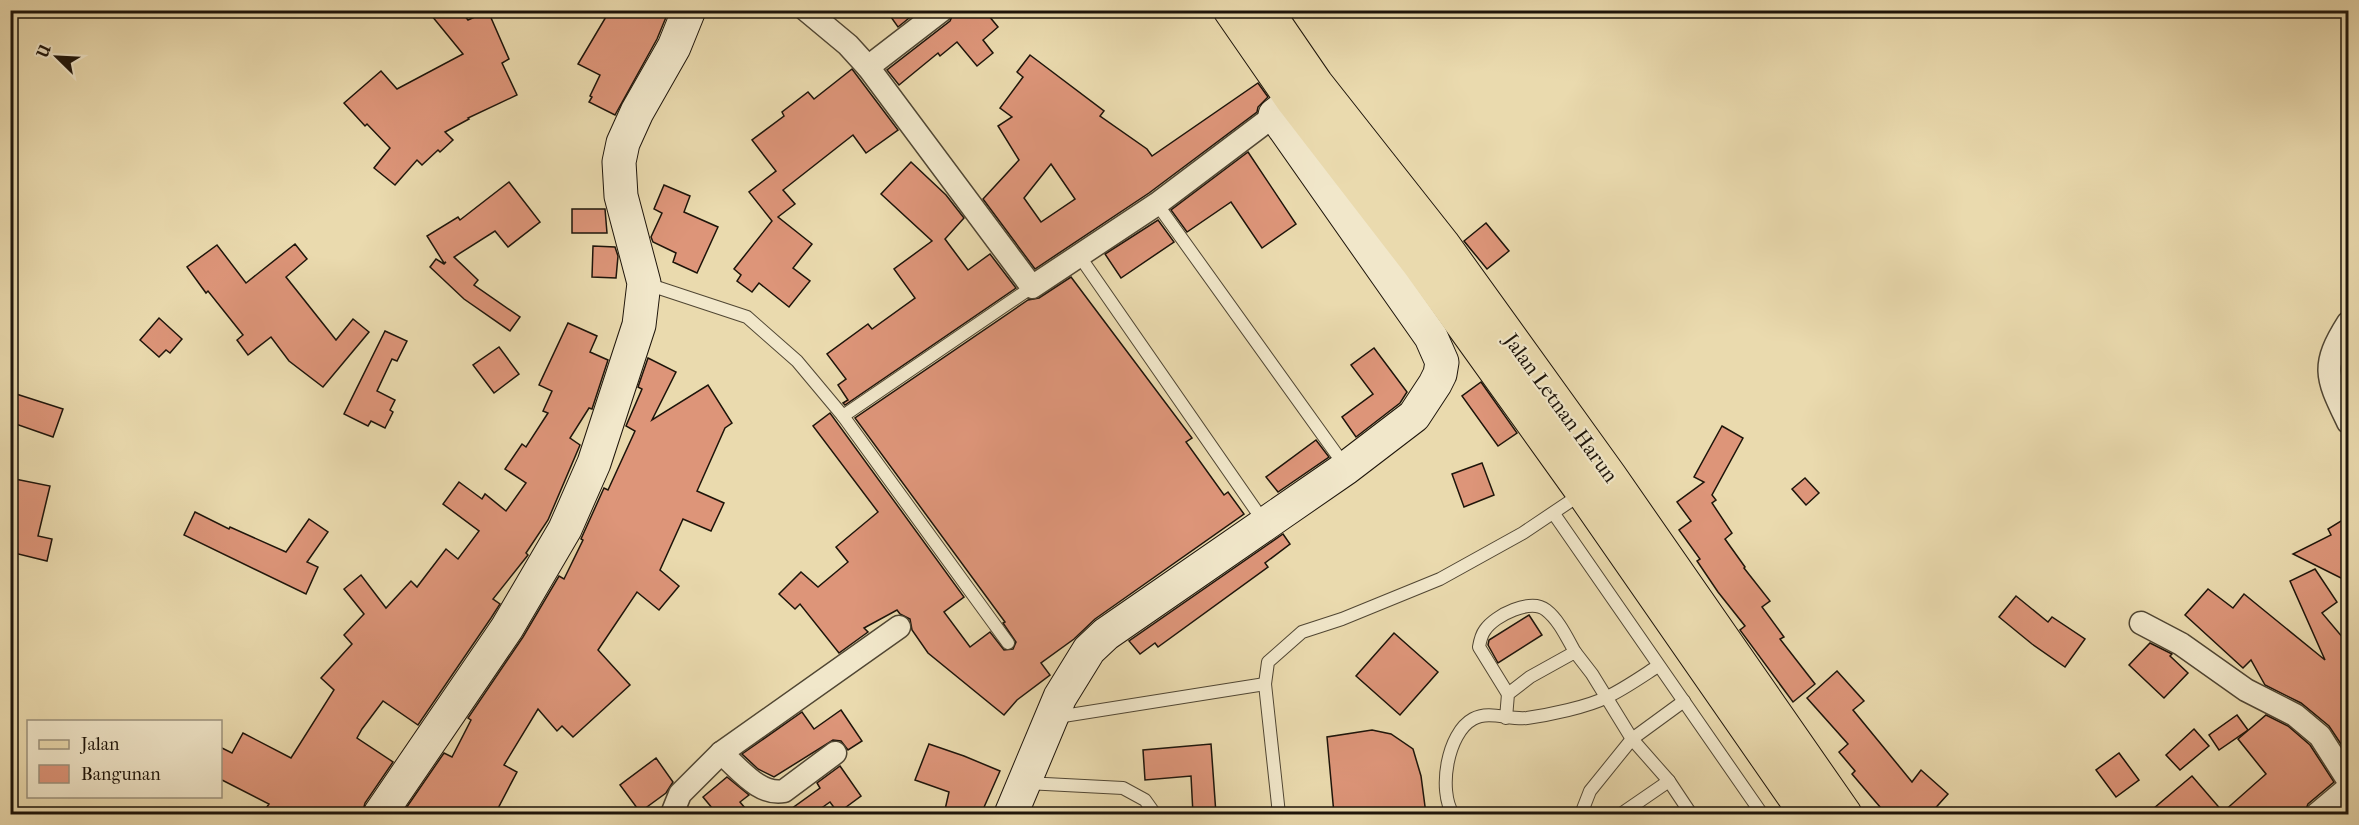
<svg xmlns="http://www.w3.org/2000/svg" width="2359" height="825" font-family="'IM FELL French Canon',serif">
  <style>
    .building { fill: #dd9579; stroke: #1d140a; stroke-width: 1.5; fill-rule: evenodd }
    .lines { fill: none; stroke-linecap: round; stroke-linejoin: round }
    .lane-casing { stroke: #504633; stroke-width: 14 }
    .street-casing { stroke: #504633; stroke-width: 25 }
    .secondary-casing { stroke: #1d140a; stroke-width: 35 }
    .primary-casing { stroke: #1d140a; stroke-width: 35 }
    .lane { stroke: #f1e7ca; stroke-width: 12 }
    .street { stroke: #f1e7ca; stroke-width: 22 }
    .secondary { stroke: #f1e7ca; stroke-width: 33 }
    .primary { stroke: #eadaae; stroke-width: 33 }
    .labels { text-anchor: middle; stroke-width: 4.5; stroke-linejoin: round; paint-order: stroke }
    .street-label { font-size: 21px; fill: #1d140a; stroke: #f1e7ca }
  </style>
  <rect width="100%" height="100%" fill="#eadaae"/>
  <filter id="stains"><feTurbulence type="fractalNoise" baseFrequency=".00333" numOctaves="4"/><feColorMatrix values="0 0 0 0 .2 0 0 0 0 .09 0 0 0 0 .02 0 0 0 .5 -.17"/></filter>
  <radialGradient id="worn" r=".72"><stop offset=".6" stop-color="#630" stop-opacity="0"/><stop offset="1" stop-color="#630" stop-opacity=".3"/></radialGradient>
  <g class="building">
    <polygon points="427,10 460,10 468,20 488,11 509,59 502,63 517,95 468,118 469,119 445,132 453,140 440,152 438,150 422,165 417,160 395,185 374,168 390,148 367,124 365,126 344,103 381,71 397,89 463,54"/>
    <polygon points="610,10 669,10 657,39 615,115 589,102 592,97 590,96 600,75 578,64"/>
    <polygon points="886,10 919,10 898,27"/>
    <polygon points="955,10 984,10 998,27 983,40 993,53 977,66 957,42 940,56 938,53 899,85 887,70 950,21"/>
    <path d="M1030,55l74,56 -4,5 47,33 5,7 106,-73 10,14 -10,10 -1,5 -108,81 -114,76 -52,-70 36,-39 -21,-34 14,-9 -12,-9 23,-31 -6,-5zM1051,164l24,35 -34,23 -17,-24z"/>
    <polygon points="852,69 898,130 866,153 853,135 783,190 795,204 778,217 812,244 793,268 810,281 789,307 759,283 752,292 737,281 741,275 734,269 772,221 749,192 776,171 752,140 784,116 782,112 808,92 814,99"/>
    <polygon points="1248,152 1296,224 1262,248 1231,202 1187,232 1171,210"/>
    <polygon points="911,162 946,195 964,218 945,239 968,270 990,254 1016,288 845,405 843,403 848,400 838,385 846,379 827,354 868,324 872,329 915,298 894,269 932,241 881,194"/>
    <polygon points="509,182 540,222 508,247 495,231 454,257 478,280 474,285 520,317 510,331 464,299 430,267 436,259 444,264 446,262 444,263 427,236 458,217 460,220"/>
    <polygon points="664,185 690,196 684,212 718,227 697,273 673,262 676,253 653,242 651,237 662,213 654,209"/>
    <polygon points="572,209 605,209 607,233 572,233"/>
    <polygon points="1158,220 1174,242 1121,278 1105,254"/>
    <polygon points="1486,223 1509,251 1487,269 1464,241"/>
    <polygon points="295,244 307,259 286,277 336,340 353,319 369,332 323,387 289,361 271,337 248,355 237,340 243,335 208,291 206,293 187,267 217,245 246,283"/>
    <polygon points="593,246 615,247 618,256 616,278 592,277"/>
    <polygon points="1071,277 1192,438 1186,442 1224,495 1228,492 1244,514 1095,619 1074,639 1041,663 1050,675 1017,700 1004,715 928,653 912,630 910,619 900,614 897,610 864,628 868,632 839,653 800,604 795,609 779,594 801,572 818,587 848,562 836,547 878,512 813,426 830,413 964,597 944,612 970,647 990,632 1004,650 1013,649 1016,642 1003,623 1005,622 855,418 1028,300 1039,298"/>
    <polygon points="159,318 182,339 170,353 166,350 159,357 140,340"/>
    <polygon points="568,323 597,336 590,352 608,360 592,409 589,408 570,438 580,445 548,520 526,553 528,555 493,599 500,604 491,618 418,725 383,701 362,729 357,738 393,762 365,803 362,814 262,814 269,804 220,779 220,747 232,753 243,733 291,758 334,690 321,678 352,644 344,635 364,614 344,589 361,575 386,608 411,581 417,587 446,549 458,559 479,531 443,504 459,482 482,499 485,494 506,511 526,483 505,469 522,444 526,447 548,413 543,411 552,391 539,385"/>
    <polygon points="385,331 407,341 397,361 392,359 377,391 395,400 390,410 393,412 385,428 371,421 368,426 344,414"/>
    <polygon points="499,347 519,374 494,393 473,365"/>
    <polygon points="1374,348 1407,392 1400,403 1356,437 1342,417 1373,394 1351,365"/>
    <polygon points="648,358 676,372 652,420 708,385 732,423 725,428 697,491 724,503 711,531 683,519 660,570 679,586 659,610 637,592 598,650 630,685 573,737 562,726 557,731 538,709 504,765 517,772 495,814 402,814 444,753 452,757 471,720 468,718 523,637 559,576 564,579 583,540 581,539 604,488 608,490 635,431 626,426 642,389 638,387"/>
    <polygon points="1481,382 1517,433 1498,446 1462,396"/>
    <polygon points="10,392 63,409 53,437 10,422"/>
    <polygon points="1722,426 1743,438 1712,495 1716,500 1712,503 1732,533 1725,539 1745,567 1744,568 1770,601 1762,607 1784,637 1780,639 1815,684 1793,702 1740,630 1745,626 1718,592 1697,561 1700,559 1679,530 1691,521 1677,502 1704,482 1694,477"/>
    <polygon points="1316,440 1329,457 1278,492 1266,477"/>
    <polygon points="1482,463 1494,495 1464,507 1452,474"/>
    <polygon points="10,478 50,486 38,536 52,539 47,561 10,552"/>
    <polygon points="1805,478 1819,493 1806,505 1792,489"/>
    <polygon points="195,512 229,529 230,527 286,552 309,519 328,532 307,562 318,567 306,594 184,535"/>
    <polygon points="2349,516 2349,582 2293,554 2331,535 2328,529"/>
    <polygon points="1283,534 1290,544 1265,563 1268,567 1158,647 1155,643 1140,654 1129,641"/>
    <polygon points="2315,569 2337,602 2322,613 2349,645 2349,756 2329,726 2301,703 2265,685 2251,660 2243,668 2185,615 2208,589 2233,608 2244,594 2325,660 2290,581"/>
    <polygon points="2016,596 2048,622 2052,617 2085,639 2065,667 2032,644 1999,617"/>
    <polygon points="1529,615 1542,635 1498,663 1488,645 1489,640"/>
    <polygon points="1394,633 1438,672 1400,715 1356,676"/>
    <polygon points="2150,643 2172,654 2170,656 2188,673 2164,698 2129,665"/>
    <polygon points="1837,671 1864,701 1853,710 1912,782 1921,770 1948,794 1930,814 1886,814 1852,774 1855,771 1839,752 1848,744 1807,698"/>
    <polygon points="841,710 862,741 848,750 841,741 833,740 774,777 758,769 742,754 802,712 814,729"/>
    <polygon points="2237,715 2248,730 2219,750 2209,735"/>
    <polygon points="2266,715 2288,726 2310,745 2334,782 2308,804 2304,814 2147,814 2192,776 2223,812 2266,774 2238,739"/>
    <polygon points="2194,729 2209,746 2180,770 2166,755"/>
    <polygon points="1372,730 1391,734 1413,749 1421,776 1426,814 1334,814 1327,737"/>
    <polygon points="929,744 964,756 1000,771 981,814 944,814 949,792 915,780"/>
    <polygon points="1211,744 1216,814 1193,814 1191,776 1145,780 1143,750"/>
    <polygon points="2119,753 2139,780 2116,797 2096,770"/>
    <polygon points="656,758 673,782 666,793 640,812 620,785"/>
    <polygon points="840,766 861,796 838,813 830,802 813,814 784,814 820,788 817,783"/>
    <polygon points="727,777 749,795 740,802 750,814 717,814 703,797"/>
  </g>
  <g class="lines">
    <g class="lane-casing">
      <g id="lane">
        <polyline points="1157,204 1345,466"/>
        <polyline points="1078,254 1264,522"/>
        <polyline points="644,283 747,317 797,361 843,416 1008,643"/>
        <polyline points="843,416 1032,287"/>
        <polyline points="1554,514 1762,814"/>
        <path d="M1508,694l-29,-47c1,-6 3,-13 6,-17 10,-15 46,-32 61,-20 13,10 21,28 29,42"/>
        <polyline points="1057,717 1265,684"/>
        <polyline points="1506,718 1508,694 1530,677 1575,652 1592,674 1632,739 1669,781 1691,814"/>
        <polyline points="1026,783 1123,788 1145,800 1155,814"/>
        <polyline points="1279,814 1265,684 1268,662 1302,632 1342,619 1440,579 1523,533 1581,494"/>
        <path d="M1453,814c-15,-23 -6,-81 20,-95 16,-9 36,1 54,-1 21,-3 61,-11 80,-21 17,-8 34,-20 51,-31"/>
        <polyline points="1581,814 1590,791 1632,739 1684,701"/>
        <polyline points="1621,814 1669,781"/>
      </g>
    </g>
    <g class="street-casing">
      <g id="street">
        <polyline points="806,10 848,45 868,67 1032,287 1157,204 1275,115"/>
        <polyline points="868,67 942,10"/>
        <path d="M2348,323c-28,44 -21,55 0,99"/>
        <polyline points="2141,623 2181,644 2246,690 2295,715 2320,736 2348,780"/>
        <path d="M721,753c18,15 38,43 63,38l51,-38"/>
        <polyline points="672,814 680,794 721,753 899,627"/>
        <polyline points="2317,814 2348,788"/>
      </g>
    </g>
    <g class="secondary-casing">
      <g id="secondary">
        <polyline points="380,814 507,628 565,529 594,463 639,325 644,283 621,196 619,162 623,143 637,112 674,47 689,10"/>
        <polyline points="1011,814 1060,697 1089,650 1106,634 1346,468 1414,416 1435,384 1440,374 1442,362 1431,337 1275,115 1315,84"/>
      </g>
    </g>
    <g class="primary-casing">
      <g id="primary">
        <polyline points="1230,10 1293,101 1418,263 1583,493 1806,814"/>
        <polyline points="1266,10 1316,83 1443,244 1610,476 1845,814"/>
      </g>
    </g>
    <use href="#lane" class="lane"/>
    <use href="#street" class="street"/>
    <use href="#secondary" class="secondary"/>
    <use href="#primary" class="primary"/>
  </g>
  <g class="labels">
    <g class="street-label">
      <text transform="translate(1561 408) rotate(54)" y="7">Jalan Letnan Harun</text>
    </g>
  </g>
  <rect width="2359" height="825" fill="none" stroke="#eadaae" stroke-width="36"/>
  <rect x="12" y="12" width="2335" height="801" fill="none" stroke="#1d140a" stroke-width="3"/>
  <rect x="18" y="18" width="2323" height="789" fill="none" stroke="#1d140a" stroke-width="1.5"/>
  <rect x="27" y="720" width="195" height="78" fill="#f1e7ca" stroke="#9c937d" stroke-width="1.5"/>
  <rect x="39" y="740" width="30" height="9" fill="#eadaae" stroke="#9c937d" stroke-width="1.5"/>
  <text x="81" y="750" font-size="18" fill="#1d140a">Jalan</text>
  <rect x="39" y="765" width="30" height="18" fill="#dd9579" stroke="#9c937d" stroke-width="1.5"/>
  <text x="81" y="780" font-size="18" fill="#1d140a">Bangunan</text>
  <g transform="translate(57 57) rotate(294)" stroke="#f1e7ca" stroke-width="4.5" paint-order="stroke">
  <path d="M0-4.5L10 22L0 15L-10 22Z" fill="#1d140a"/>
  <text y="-9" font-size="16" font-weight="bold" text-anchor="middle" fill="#1d140a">U</text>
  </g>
  <rect width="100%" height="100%" filter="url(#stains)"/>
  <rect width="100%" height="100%" fill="url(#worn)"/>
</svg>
